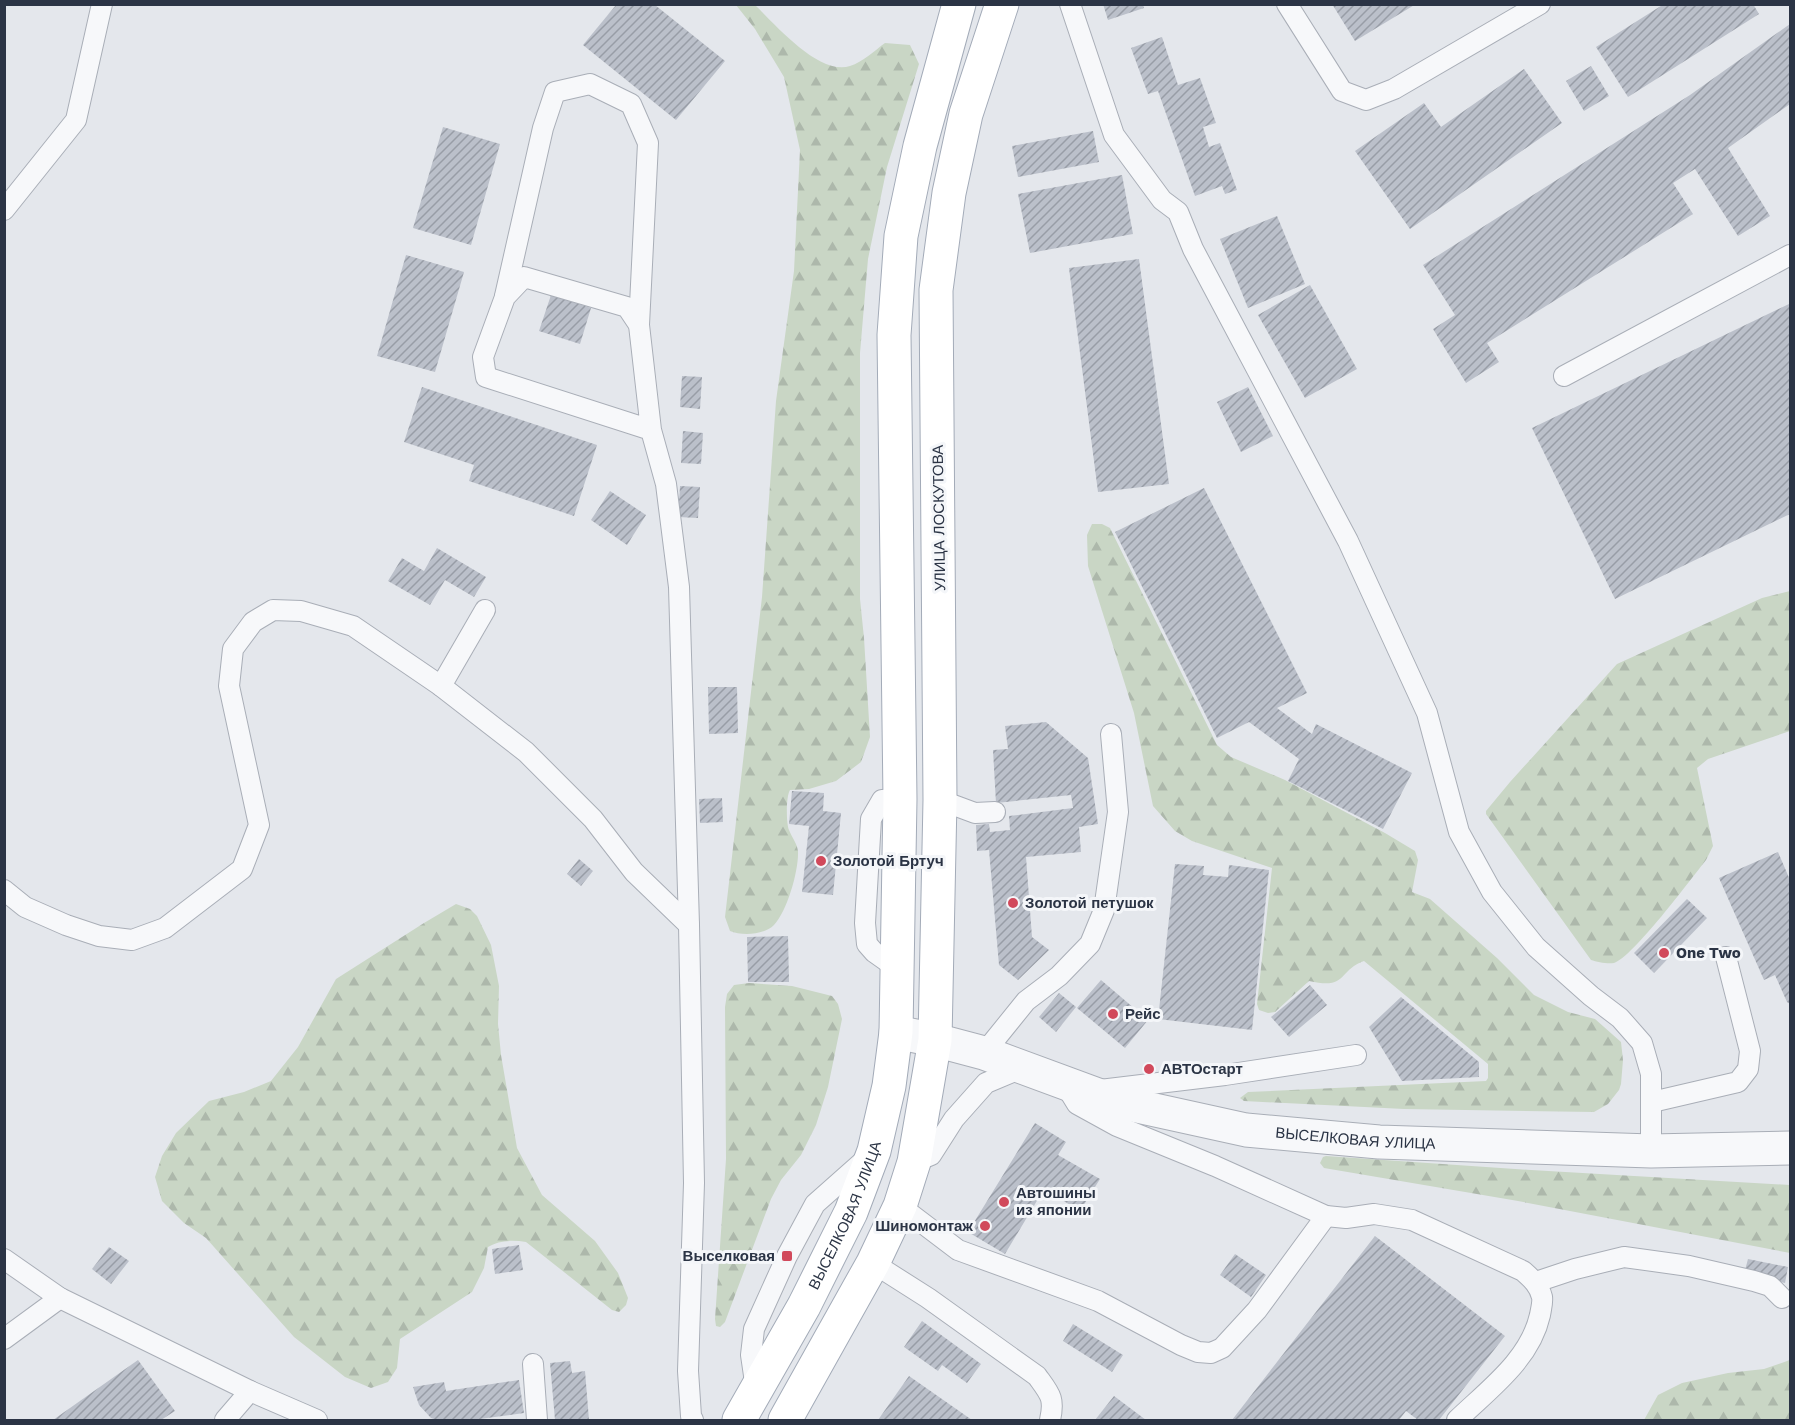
<svg xmlns="http://www.w3.org/2000/svg" width="1795" height="1425" font-family="'Work Sans',sans-serif">
  <style>
    .forest { fill: url(#forest-firs) }
    .building { fill: url(#building-hatch) }
    .lines { fill: none; stroke-linecap: round; stroke-linejoin: round }
    .service-casing { stroke: #a9aeb7; stroke-width: 22 }
    .tertiary-casing { stroke: #a9aeb7; stroke-width: 35 }
    .primary-casing { stroke: #a3abb8; stroke-width: 35 }
    .service { stroke: #f7f8fa; stroke-width: 20 }
    .tertiary { stroke: #f7f8fa; stroke-width: 33 }
    .primary { stroke: #fff; stroke-width: 33 }
    .poi-dot { fill: #d1495b; stroke: #f4f6f9; stroke-width: 2 }
    .labels { text-anchor: middle; stroke-width: 6; stroke-linejoin: round; paint-order: stroke }
    .street-label { font-size: 15px; fill: #2b3445; stroke: #f4f6f9 }
    .poi-label { font-size: 15px; font-weight: bold; fill: #2b3445; stroke: #f4f6f9; text-anchor: start }
  </style>
  <defs>
    <pattern id="forest-firs" width="22" height="20" patternUnits="userSpaceOnUse" patternTransform="scale(1.5)"><rect width="22" height="20" fill="#c9d6c5"/><path d="M5 1l3.5 6h-7zM16 11l3.5 6h-7z" fill="#adb8ab"/></pattern>
    <pattern id="building-hatch" width="6" height="6" patternUnits="userSpaceOnUse" patternTransform="scale(1.5)"><rect width="6" height="6" fill="#bbc0ca"/><path d="M-1 1l2-2M0 6l6-6M5 7l2-2" fill="none" stroke="#989da6"/></pattern>
  </defs>
  <rect width="100%" height="100%" fill="#e4e7ec"/>
  <g class="forest">
    <path d="M755,5c20,19 64,71 95,61 13,-4 24,-15 35,-23l25,2 9,19 -32,103 -19,92 -8,94v246l4,39 6,99 -9,25 -25,19 -27,8 -19,1c-4,6 -4,33 -1,40 3,8 8,13 9,21 1,19 -11,61 -24,74 -10,10 -32,11 -44,6l-5,-14 37,-320 14,-196 18,-130 6,-121 -16,-73 -29,-48 -19,-24z"/>
    <path d="M1092,524h10l8,4 107,217 14,12 54,23 100,53 30,18 3,9 -6,32 18,7 67,59 37,37 34,17 27,7 26,23 2,18 -2,24 -2,6 -11,14 -14,8 -190,-3 -160,-8 -4,-3 8,-6 238,-11 2,-3v-14l-124,-103c-27,10 -16,29 -55,20l-34,31 -7,1 -9,-3 -2,-6 15,-136 -80,-27 -17,-10 -22,-25 -19,-93 -46,-147 -1,-31z"/>
    <path d="M1790,591v140l-82,28 -11,9 16,78 -7,14c-15,19 -73,97 -92,103 -7,1 -17,-1 -23,-3l-105,-146v-3l24,-29 107,-118 145,-66z"/>
    <path d="M456,904l14,5 7,7 14,29 8,41 -1,38 3,31 16,93 25,47 53,46 23,32 10,25 -2,7 -7,7 -7,-2 -86,-68c-13,-2 -27,-2 -38,5l-4,21 -12,24 -72,47 -3,29 -9,14 -17,6 -26,-11 -51,-40 -88,-99 -22,-15 -22,-22 -7,-24 7,-21 14,-23 33,-32 35,-9 27,-11 27,-34 38,-68 88,-56z"/>
    <polygon points="749,983 792,986 832,996 838,1004 842,1019 828,1087 816,1125 801,1155 781,1180 771,1199 725,1322 720,1327 716,1326 715,1319 726,1159 725,1007 727,994 734,985"/>
    <polygon points="1326,1156 1531,1170 1790,1185 1790,1253 1518,1201 1324,1168 1320,1163 1323,1157"/>
    <polygon points="1790,1360 1790,1420 1644,1420 1658,1395 1682,1383 1728,1373 1764,1369"/>
  </g>
  <g class="building">
    <polygon points="1103,4 1143,4 1144,8 1108,20"/>
    <polygon points="1332,4 1416,4 1355,41"/>
    <polygon points="1664,4 1753,4 1759,14 1628,97 1596,47"/>
    <polygon points="616,5 655,5 725,61 676,120 583,45"/>
    <polygon points="1790,24 1790,104 1728,148 1770,216 1738,236 1695,169 1673,183 1693,214 1487,343 1499,362 1466,383 1433,329 1455,315 1423,265 1690,95"/>
    <polygon points="1162,37 1178,85 1200,78 1216,123 1203,127 1209,147 1220,143 1237,190 1225,194 1222,186 1195,196 1158,91 1148,94 1131,48"/>
    <polygon points="1591,66 1609,96 1584,111 1566,81"/>
    <polygon points="1524,69 1562,123 1410,229 1355,151 1424,103 1441,127"/>
    <polygon points="443,127 500,144 471,245 413,228"/>
    <polygon points="1093,131 1099,162 1018,177 1012,146"/>
    <polygon points="1122,175 1133,234 1030,253 1018,194"/>
    <polygon points="1277,216 1305,284 1248,308 1220,239"/>
    <polygon points="406,255 464,272 435,372 377,356"/>
    <polygon points="1139,259 1169,484 1098,492 1069,268"/>
    <polygon points="1310,285 1357,369 1305,398 1258,315"/>
    <polygon points="551,295 591,308 580,344 539,331"/>
    <polygon points="1789,304 1790,514 1615,599 1532,428"/>
    <polygon points="682,376 702,377 700,409 680,407"/>
    <polygon points="422,387 597,445 574,516 469,481 474,465 404,442"/>
    <polygon points="1248,387 1273,436 1241,452 1217,402"/>
    <polygon points="683,431 703,433 701,464 681,463"/>
    <polygon points="680,486 700,487 698,518 678,517"/>
    <polygon points="1204,488 1307,693 1277,708 1312,734 1316,724 1412,773 1383,829 1288,781 1299,759 1249,722 1217,738 1115,532"/>
    <polygon points="610,491 646,515 627,545 591,520"/>
    <polygon points="437,548 486,577 474,597 445,580 430,605 388,581 402,558 424,571"/>
    <polygon points="708,687 737,687 738,733 709,734"/>
    <polygon points="1046,722 1088,758 1098,824 1079,827 1081,852 1026,857 1032,937 1049,950 1018,980 999,965 989,850 977,851 976,825 989,824 990,832 1010,830 1009,816 1073,808 1071,795 996,803 993,750 1008,749 1005,726"/>
    <polygon points="792,791 824,793 823,811 841,813 833,895 802,892 809,826 789,824"/>
    <polygon points="722,798 723,822 700,823 699,799"/>
    <polygon points="1778,852 1790,880 1790,1004 1787,1002 1775,975 1764,980 1719,878"/>
    <polygon points="579,859 593,871 581,886 567,874"/>
    <polygon points="1175,864 1204,866 1203,875 1228,877 1229,865 1269,870 1252,1030 1158,1019"/>
    <polygon points="1687,899 1707,918 1654,973 1634,953"/>
    <polygon points="788,936 789,982 748,982 747,937"/>
    <polygon points="1101,980 1148,1020 1125,1048 1077,1008"/>
    <polygon points="1310,985 1327,1005 1289,1037 1271,1017"/>
    <polygon points="1059,993 1076,1007 1056,1032 1039,1017"/>
    <polygon points="1401,997 1479,1062 1479,1077 1402,1081 1369,1027"/>
    <polygon points="1035,1123 1066,1142 1058,1155 1100,1179 1080,1211 1044,1189 1005,1254 968,1232"/>
    <polygon points="1375,1236 1505,1336 1439,1420 1418,1420 1406,1411 1399,1420 1232,1420"/>
    <polygon points="519,1245 523,1270 495,1274 492,1249"/>
    <polygon points="109,1247 129,1261 111,1284 92,1269"/>
    <polygon points="1235,1254 1266,1275 1251,1297 1220,1275"/>
    <polygon points="1748,1259 1788,1267 1785,1283 1744,1274"/>
    <polygon points="922,1321 981,1364 967,1383 942,1365 938,1371 904,1347"/>
    <polygon points="1073,1324 1123,1355 1112,1372 1063,1341"/>
    <polygon points="138,1360 175,1411 161,1420 53,1420"/>
    <polygon points="570,1361 572,1373 585,1371 589,1420 555,1420 550,1363"/>
    <polygon points="909,1376 972,1420 878,1420"/>
    <polygon points="519,1380 524,1413 472,1420 437,1420 431,1418 419,1405 413,1387 444,1382 446,1391"/>
    <polygon points="1114,1396 1146,1420 1095,1420"/>
  </g>
  <g class="lines">
    <g class="service-casing">
      <g id="service">
        <polyline points="1070,4 1114,135 1162,200 1178,212 1193,249 1348,541 1427,713 1459,832 1492,892 1536,947 1591,996 1620,1018 1642,1043 1651,1074 1651,1151"/>
        <polyline points="1287,4 1342,91 1366,100 1394,89 1540,4"/>
        <polyline points="4,210 76,120 102,4"/>
        <polyline points="505,296 543,128 555,92 590,84 631,104 648,143 639,325"/>
        <polyline points="1564,376 1790,255"/>
        <polyline points="651,430 486,377 483,357 505,297 524,277 627,307 639,325 651,430 666,484 679,587 689,925 694,1183 688,1371 691,1416 693,1420"/>
        <polyline points="441,686 485,610"/>
        <polyline points="940,800 975,813 995,812"/>
        <polyline points="4,890 25,907 66,925 99,936 132,940 165,928 242,869 259,825 229,686 233,649 253,622 273,610 301,611 353,626 441,686 526,752 593,819 634,872 689,925"/>
        <polyline points="898,969 874,952 867,944 865,923 871,819 882,800 900,799"/>
        <polyline points="984,1053 1026,1001 1059,976 1090,944 1104,910 1118,812 1111,734"/>
        <path d="M1066,1086l11,18 40,22 98,40 111,50 20,2 28,-4 38,6 111,51c9,8 16,14 19,26 1,5 -1,12 -2,18 -10,45 -52,75 -83,105"/>
        <polyline points="1100,1090 1225,1075 1356,1055"/>
        <polyline points="1652,1102 1738,1082 1748,1069 1750,1051 1726,957"/>
        <polyline points="914,1162 931,1155 954,1119 986,1083 1024,1067"/>
        <polyline points="900,1206 958,1250 1098,1301 1181,1345 1198,1352 1211,1353 1222,1348 1257,1310 1326,1216"/>
        <polyline points="4,1259 60,1298 250,1391 317,1420"/>
        <path d="M873,1263l55,35 109,78c13,18 18,22 13,44"/>
        <polyline points="1536,1282 1575,1269 1624,1257 1689,1266 1754,1281 1770,1286 1782,1298"/>
        <polyline points="4,1339 60,1298"/>
        <polyline points="533,1364 537,1420"/>
        <polyline points="756,1389 751,1355 754,1329 787,1256 815,1204 868,1157"/>
        <polyline points="225,1420 250,1391"/>
      </g>
    </g>
    <g class="tertiary-casing">
      <g id="tertiary">
        <path id="s1" d="M896,1032l39,8 49,13 130,48 132,29 133,12 272,9 139,-3"/>
      </g>
    </g>
    <g class="primary-casing">
      <g id="primary">
        <path id="s2" d="M739,1420l65,-114 47,-94 23,-61 15,-65 7,-54 4,-233 -6,-464 7,-99 19,-90 39,-142"/>
        <polyline points="785,1420 873,1263 900,1206 914,1162 935,1040 940,800 936,290 949,193 966,114 1002,4"/>
      </g>
    </g>
    <use href="#service" class="service"/>
    <use href="#tertiary" class="tertiary"/>
    <use href="#primary" class="primary"/>
  </g>
  <g class="poi-dot">
    <circle cx="821" cy="861" r="6"/>
    <circle cx="1013" cy="903" r="6"/>
    <circle cx="1664" cy="953" r="6"/>
    <circle cx="1113" cy="1014" r="6"/>
    <circle cx="1149" cy="1069" r="6"/>
    <circle cx="1004" cy="1202" r="6"/>
    <circle cx="985" cy="1226" r="6"/>
    <rect x="781" y="1250" width="12" height="12" rx="3"/>
  </g>
  <g class="labels">
    <g class="street-label">
      <text transform="translate(939 518) rotate(-91)" y="5">УЛИЦА ЛОСКУТОВА</text>
      <text dy="5" stroke="none"><textPath href="#s1" startOffset="474">ВЫСЕЛКОВАЯ УЛИЦА</textPath></text>
      <text dy="5" stroke="none"><textPath href="#s2" startOffset="231">ВЫСЕЛКОВАЯ УЛИЦА</textPath></text>
    </g>
    <g class="poi-label">
      <text x="833" y="866">Золотой Бртуч</text>
      <text x="1025" y="908">Золотой петушок</text>
      <text x="1676" y="958">One Two</text>
      <text x="1125" y="1019">Рейс</text>
      <text x="1161" y="1074">АВТОстарт</text>
      <text x="1016" y="1198">Автошины<tspan x="1016" dy="17">из японии</tspan></text>
      <text x="973" y="1231" text-anchor="end">Шиномонтаж</text>
      <text x="775" y="1261" text-anchor="end">Выселковая</text>
    </g>
  </g>
  <rect width="1795" height="1425" fill="none" stroke="#2b3445" stroke-width="12"/>
</svg>
